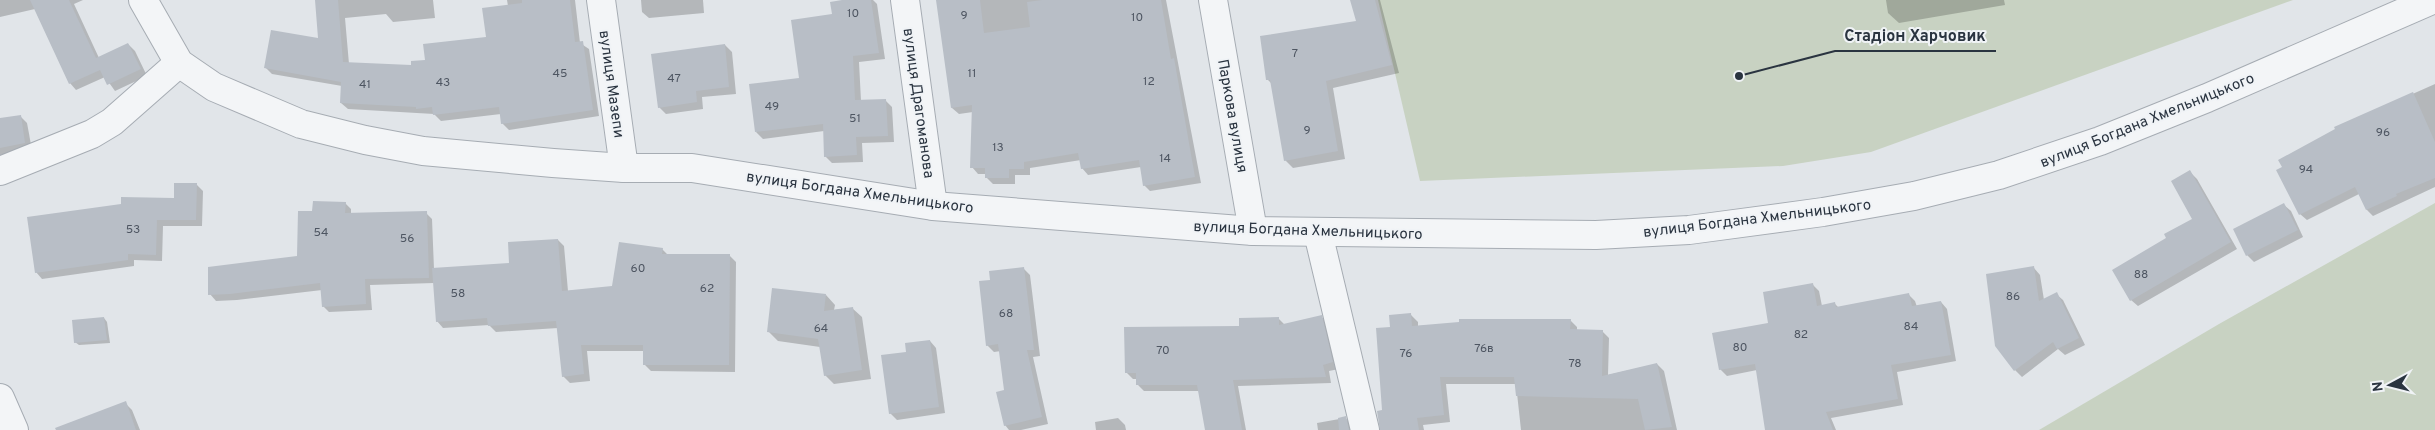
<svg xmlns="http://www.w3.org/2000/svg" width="2435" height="430" font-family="Overpass,sans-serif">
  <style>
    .green { fill: #c8d2c2 }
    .shadow { fill: #0003 }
    .building { fill: #b8bec6 }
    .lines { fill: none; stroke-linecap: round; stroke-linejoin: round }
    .minor-casing { stroke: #a6acb3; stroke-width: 30 }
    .minor { stroke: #f3f5f7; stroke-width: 28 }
    .labels { text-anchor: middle; stroke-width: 4; stroke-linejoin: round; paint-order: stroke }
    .number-label { font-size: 12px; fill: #4e5662 }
    .street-label { font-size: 15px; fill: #2a3440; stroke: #f0f3f6 }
    .leader { fill: none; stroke: #2a3440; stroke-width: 2 }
    .callout-dot { fill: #2a3440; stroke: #f0f3f6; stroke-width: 2 }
    .callout-label { font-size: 16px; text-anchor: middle; font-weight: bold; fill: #2a3440; stroke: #f0f3f6; stroke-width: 4; stroke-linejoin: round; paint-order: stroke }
  </style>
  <rect width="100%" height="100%" fill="#e1e5e9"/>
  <g class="green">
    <polygon points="1378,0 2293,0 1871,152 1783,166 1420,181"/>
    <polygon points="2435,203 2435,430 2039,430 2219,324"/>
  </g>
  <g class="shadow">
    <polygon points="0,0 83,0 74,4 99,58 128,44 135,51 147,76 115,91 105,77 76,90 70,83 35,9 0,17"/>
    <polygon points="316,0 433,0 435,18 393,22 386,14 345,18 349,64 413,67 487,38 508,6 507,0 575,0 580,43 589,49 599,116 509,130 502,123 501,114 441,121 434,114 348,109 341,103 342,86 272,74 265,67 320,40"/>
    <polygon points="641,0 703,0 704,13 649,18 642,12"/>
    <polygon points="851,0 873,0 877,4 885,59 859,62 861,101 885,100 892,107 894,142 862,143 863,162 832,163 825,156 824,131 763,139 756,132 801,79 834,15"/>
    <polygon points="937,0 1166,0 1201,183 1150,191 1144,185 1141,167 1088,175 1082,168 1081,160 1030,168 1030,175 1015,175 1015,184 993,184 986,177 986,174 978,174 972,167 973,112 959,114 952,108"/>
    <polygon points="1351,0 1380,0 1399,73 1333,88 1345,159 1293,168 1285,160 1272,84 1268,80 1357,22"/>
    <polygon points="1886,0 2004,0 2005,5 1899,23 1888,13"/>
    <polygon points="725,45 732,52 736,94 702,97 703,109 666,114 659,107"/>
    <polygon points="2435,84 2435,187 2373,216 2367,210 2359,194 2307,220 2300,214 2336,128"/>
    <polygon points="20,116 27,123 32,150 0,155 0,120"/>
    <polygon points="2190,172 2197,179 2237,249 2138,306 2131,300 2168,238 2194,219"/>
    <polygon points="197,185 203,191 202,226 163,226 162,261 134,260 134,266 42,279 36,272 122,205 175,199"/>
    <polygon points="345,203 351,209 351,214 426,213 432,219 434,269 511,264 558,240 564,246 568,291 613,287 662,249 668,255 729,255 736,262 735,372 651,371 645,365 645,351 587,351 590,381 570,383 563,376 558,328 496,332 489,325 443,328 437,321 434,283 370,285 372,310 329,312 323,306 322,290 237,300 216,301 210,294 299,257 314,212"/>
    <polygon points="2284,205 2291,211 2303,237 2254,262 2247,255"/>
    <polygon points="1023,268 1030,275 1040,356 1033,357 1048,424 1021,430 1009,430 1005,425 1005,391 1001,351 994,352 987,345 991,281"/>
    <polygon points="2034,268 2040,275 2044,300 2056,294 2063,300 2085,345 2065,355 2058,349 2022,377 2015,370"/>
    <polygon points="1813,285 1819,291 1822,306 1835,304 1839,308 1909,295 1915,301 1917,307 1941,302 1947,309 1956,361 1897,372 1903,405 1831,418 1836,430 1766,430 1757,370 1727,376 1720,369"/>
    <polygon points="826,295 835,305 834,310 852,308 862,317 871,379 834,384 825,375 820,347 778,341 769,332"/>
    <polygon points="1411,315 1418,322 1418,326 1570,320 1577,327 1577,330 1602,331 1609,338 1608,375 1657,364 1664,371 1677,430 1521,430 1516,384 1446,384 1450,422 1423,425 1424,430 1381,430 1392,328"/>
    <polygon points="1321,317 1328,323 1339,369 1329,371 1331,383 1238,386 1246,430 1207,430 1199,391 1144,391 1138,385 1138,379 1133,379 1126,372 1241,327 1278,318 1285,325"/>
    <polygon points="104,318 107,322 110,343 79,345 75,342"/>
    <polygon points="930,341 936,348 945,413 897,420 890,413 907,353"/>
    <polygon points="125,403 132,410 140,430 59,430"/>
    <polygon points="1118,418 1125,425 1126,430 1096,430 1095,422"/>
    <polygon points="1345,418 1352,424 1353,430 1318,430 1317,423"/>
  </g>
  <g class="building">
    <polygon points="30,0 69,0 96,58 128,43 141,69 107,85 100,70 69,84"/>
    <polygon points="315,0 338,0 343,62 411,65 411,61 425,60 423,44 486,37 482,8 522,3 522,0 570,0 575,42 583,41 593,110 501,124 499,107 433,115 432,107 416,109 416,107 340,103 341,82 264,68 271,30 318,38"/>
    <polygon points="842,0 871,0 879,53 853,56 855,100 886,99 888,136 856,137 857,155 824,157 823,124 755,132 749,84 799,78 791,20 832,14 830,2"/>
    <polygon points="936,0 980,0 984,33 1030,27 1027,2 1042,0 1161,0 1171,59 1174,58 1195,177 1143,186 1139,160 1081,169 1078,153 1024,162 1024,169 1009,169 1009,178 985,178 985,168 970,168 972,105 951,108"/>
    <polygon points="1350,0 1375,0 1392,65 1326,81 1338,151 1284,161 1270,80 1266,80 1260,36 1356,21"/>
    <polygon points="725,44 729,87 696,91 697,102 658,108 651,54"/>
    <polygon points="2413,92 2435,142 2435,178 2396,194 2397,196 2366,210 2355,187 2299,215 2276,170 2282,167 2278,160 2335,129 2334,127"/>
    <polygon points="21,115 25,143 0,148 0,118"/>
    <polygon points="2190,170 2231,242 2130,301 2112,270 2166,238 2164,234 2192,219 2171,181"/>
    <polygon points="174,183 197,183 196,220 157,220 156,255 128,254 128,260 35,273 27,217 121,204 121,197 174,198"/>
    <polygon points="313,201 346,202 345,213 427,211 429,278 365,279 366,304 322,307 320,283 230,294 208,295 208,267 297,256 298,211 312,211"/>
    <polygon points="2284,203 2298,230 2246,256 2233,229"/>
    <polygon points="558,239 562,291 612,286 619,242 663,248 662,254 730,254 729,365 643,365 643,345 581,345 584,374 562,377 556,321 488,326 487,318 436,322 432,268 509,263 508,242"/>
    <polygon points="2034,266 2039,301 2057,292 2079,338 2057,349 2053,342 2014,371 1995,346 1986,274"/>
    <polygon points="1024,267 1034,350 1027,350 1042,417 1004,426 996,392 1004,390 998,344 986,346 979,281 990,280 989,271"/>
    <polygon points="1813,283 1817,306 1835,302 1836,307 1909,293 1912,306 1941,301 1951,355 1891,365 1898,399 1826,412 1833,430 1765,430 1755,364 1719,370 1712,333 1768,323 1763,292"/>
    <polygon points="772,288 826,294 824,311 853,307 862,370 824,376 818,339 767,332"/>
    <polygon points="1411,313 1412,326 1459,322 1459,319 1571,319 1570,329 1603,330 1602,376 1657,363 1672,427 1645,430 1638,399 1516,396 1514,377 1440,377 1444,415 1417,418 1419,430 1380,430 1377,411 1382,410 1376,328 1390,327 1389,315"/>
    <polygon points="1322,315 1333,362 1323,365 1326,377 1233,380 1242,430 1205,430 1197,385 1136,385 1136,373 1125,373 1124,327 1239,326 1239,318 1279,317 1279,325"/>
    <polygon points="104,317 107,340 74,343 72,320"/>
    <polygon points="930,340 939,407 889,414 881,355 906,352 905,343"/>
    <polygon points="126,401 136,430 56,430 55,428"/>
    <polygon points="1346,416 1349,430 1339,430 1338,418"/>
  </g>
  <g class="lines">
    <g class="minor-casing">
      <g id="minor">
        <polyline points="143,0 179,63 214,87 301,124 365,140 423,151 553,163 624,168 692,168 933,206 1253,231 1596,235 1689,230 1823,212 1914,196 1999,175 2100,141 2207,98 2432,0"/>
        <polyline points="601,0 624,168"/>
        <polyline points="905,0 933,206"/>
        <polyline points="1213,0 1253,231"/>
        <polyline points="0,171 92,134 112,122 179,63"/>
        <polyline points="1318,233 1365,430"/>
        <polyline points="0,398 14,430"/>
      </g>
    </g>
    <use href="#minor" class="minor"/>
  </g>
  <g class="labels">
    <g class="number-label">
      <text x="853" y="17">10</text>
      <text x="964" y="19">9</text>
      <text x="1137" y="21">10</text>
      <text x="1295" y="57">7</text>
      <text x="560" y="77">45</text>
      <text x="972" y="77">11</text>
      <text x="674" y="82">47</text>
      <text x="1149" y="85">12</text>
      <text x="443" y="86">43</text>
      <text x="365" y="88">41</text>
      <text x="772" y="110">49</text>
      <text x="855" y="122">51</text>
      <text x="1307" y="134">9</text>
      <text x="2383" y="136">96</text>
      <text x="998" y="151">13</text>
      <text x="1165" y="162">14</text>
      <text x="2306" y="173">94</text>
      <text x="133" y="233">53</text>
      <text x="321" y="236">54</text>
      <text x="407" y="242">56</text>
      <text x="638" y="272">60</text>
      <text x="2141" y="278">88</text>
      <text x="707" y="292">62</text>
      <text x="458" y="297">58</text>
      <text x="2013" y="300">86</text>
      <text x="1006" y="317">68</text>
      <text x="1911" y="330">84</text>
      <text x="821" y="332">64</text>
      <text x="1801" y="338">82</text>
      <text x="1740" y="351">80</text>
      <text x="1484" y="352">76в</text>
      <text x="1163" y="354">70</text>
      <text x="1406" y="357">76</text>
      <text x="1575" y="367">78</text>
    </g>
    <g class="street-label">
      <text transform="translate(612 84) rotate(82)" y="5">вулиця Мазепи</text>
      <text transform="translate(919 103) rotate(82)" y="5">вулиця Драгоманова</text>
      <text transform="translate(1233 116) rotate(80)" y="5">Паркова вулиця</text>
      <text transform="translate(2147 120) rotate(-22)" y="5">вулиця Богдана Хмельницького</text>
      <text transform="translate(860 192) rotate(8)" y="5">вулиця Богдана Хмельницького</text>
      <text transform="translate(1757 218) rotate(-7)" y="5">вулиця Богдана Хмельницького</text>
      <text transform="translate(1308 230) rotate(2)" y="5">вулиця Богдана Хмельницького</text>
    </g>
  </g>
  <path class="leader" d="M1739 76L1835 51H1996"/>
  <circle class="callout-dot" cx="1739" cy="76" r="5"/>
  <g class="callout-label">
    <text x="1915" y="41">Стадіон Харчовик</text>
  </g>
  <g transform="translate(2390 385) rotate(263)" stroke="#f0f3f6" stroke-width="4" paint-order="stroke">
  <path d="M0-4L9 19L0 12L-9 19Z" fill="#2a3440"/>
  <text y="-8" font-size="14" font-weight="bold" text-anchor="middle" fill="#2a3440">N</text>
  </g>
</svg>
